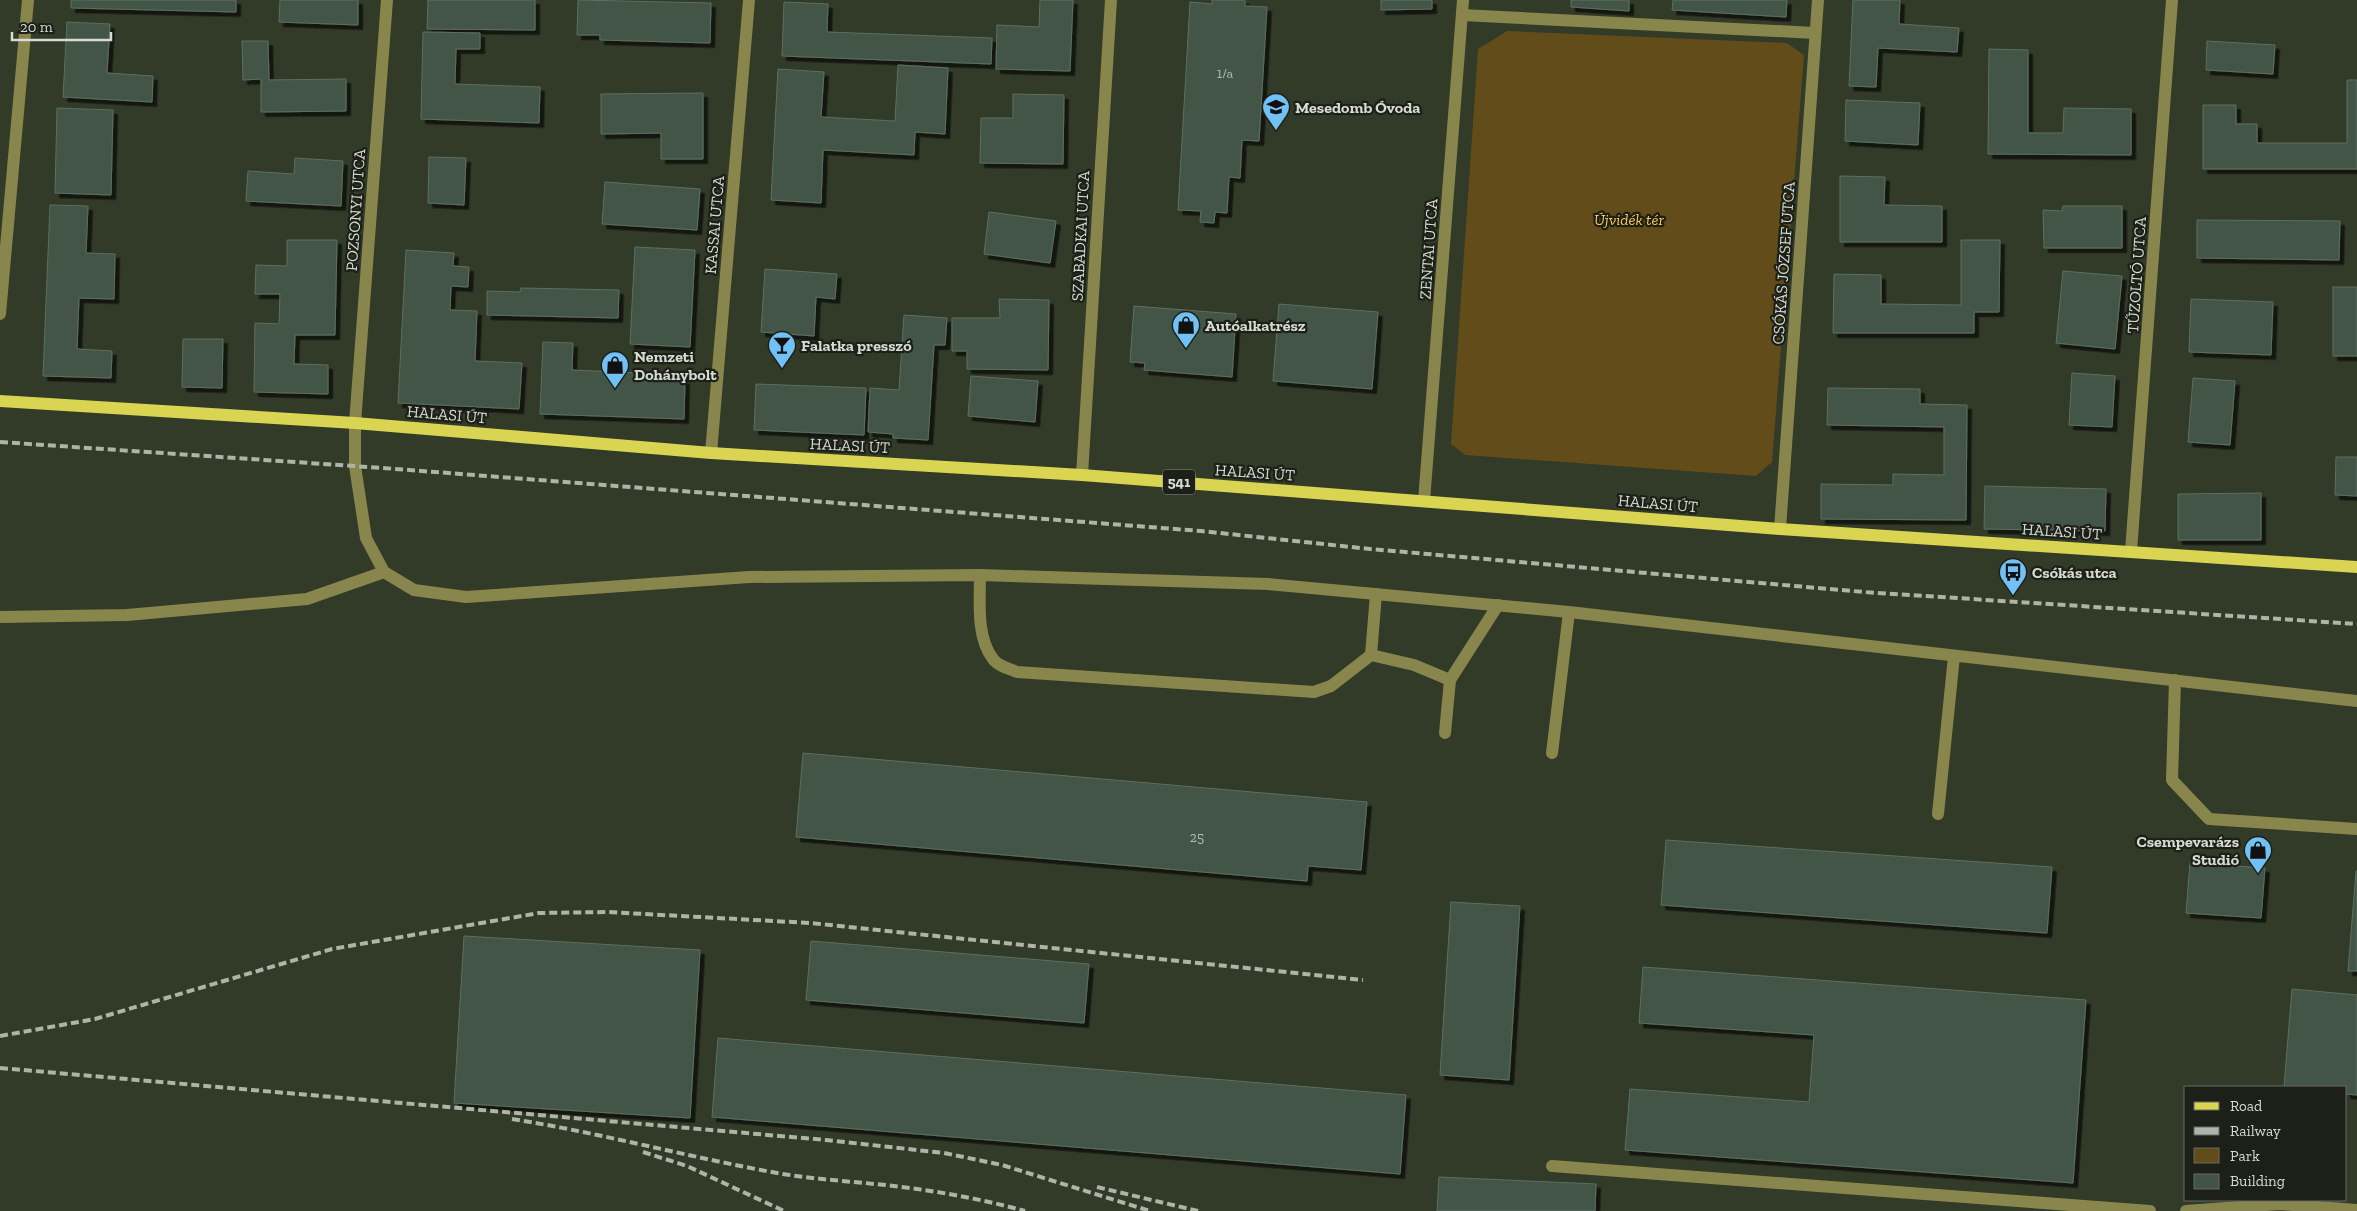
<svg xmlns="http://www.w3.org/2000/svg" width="2357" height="1211" font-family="'Zilla Slab',serif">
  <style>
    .green { fill: #614c1a }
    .building { fill: #425446; stroke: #5d7061; filter: url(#shadow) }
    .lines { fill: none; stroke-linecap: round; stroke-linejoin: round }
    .minor { stroke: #88864c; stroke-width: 12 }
    .major { stroke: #d9d451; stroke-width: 12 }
    .rail { stroke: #aeb5a8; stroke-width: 4; stroke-dasharray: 8 4; stroke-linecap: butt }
    .labels { text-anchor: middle; stroke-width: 4.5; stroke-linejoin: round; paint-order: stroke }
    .number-label { font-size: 14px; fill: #b1baae }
    .shield { fill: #1c2018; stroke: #9ea49a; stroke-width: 1 }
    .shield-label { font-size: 15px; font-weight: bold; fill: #d6dcd1 }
    .poi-label { font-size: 16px; font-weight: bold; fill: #d6dcd1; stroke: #1c2018; text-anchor: start }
    .street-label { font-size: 16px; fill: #d6dcd1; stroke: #1c2018 }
    .park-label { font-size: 16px; font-style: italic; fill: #fdc94f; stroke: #1c2018 }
  </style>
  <defs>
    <filter id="shadow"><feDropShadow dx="4.5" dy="4.5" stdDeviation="0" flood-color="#0009"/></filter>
  </defs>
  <rect width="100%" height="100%" fill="#323a28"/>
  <polygon class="green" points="1507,31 1787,43 1804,55 1772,462 1756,476 1465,455 1451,444 1478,49"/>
  <g class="building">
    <polygon points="71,0 236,0 236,12 71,8"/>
    <polygon points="280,0 358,0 358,25 279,22"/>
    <polygon points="428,0 535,0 535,30 427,29"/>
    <polygon points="578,0 711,3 710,43 600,40 600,35 577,35"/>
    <polygon points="1040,0 1073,0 1070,71 996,69 997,25 1039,27"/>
    <polygon points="1212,0 1245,0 1245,6 1267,7 1259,141 1242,140 1240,178 1229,177 1227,213 1215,212 1214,223 1200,222 1201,211 1178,210 1190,2 1212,4"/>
    <polygon points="1381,0 1432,0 1432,9 1381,10"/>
    <polygon points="1571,0 1629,0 1629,11 1571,7"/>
    <polygon points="1673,0 1787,0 1786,17 1672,10"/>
    <polygon points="1853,0 1900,0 1899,24 1959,28 1957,52 1878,48 1876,87 1849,86"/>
    <polygon points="784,2 828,4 827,32 992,38 991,64 782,56"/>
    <polygon points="67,22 110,24 107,73 153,76 152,102 63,97"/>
    <polygon points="423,32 480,33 480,49 456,49 455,84 540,87 539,123 421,119"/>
    <polygon points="242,41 268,41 269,80 346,79 346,111 261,112 261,79 243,80"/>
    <polygon points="2207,41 2275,45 2273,74 2206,70"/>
    <polygon points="1989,49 2028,50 2028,133 2063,133 2064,108 2131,109 2131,155 1988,154"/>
    <polygon points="898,65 948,68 945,134 915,132 914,155 823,150 821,203 771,200 778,69 824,72 821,117 895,121"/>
    <polygon points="2347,80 2357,80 2357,169 2203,169 2203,105 2236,105 2236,124 2257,124 2257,143 2347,143"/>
    <polygon points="703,93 703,159 661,159 661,133 601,134 601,94"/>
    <polygon points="1013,94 1064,95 1063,164 980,163 981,118 1013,118"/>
    <polygon points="1846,100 1920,103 1918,145 1845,141"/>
    <polygon points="57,108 113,110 111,195 55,193"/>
    <polygon points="429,157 466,158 464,205 428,203"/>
    <polygon points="295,158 343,161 341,206 246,201 248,171 294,174"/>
    <polygon points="1840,176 1885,177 1884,205 1942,206 1942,242 1840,242"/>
    <polygon points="605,182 700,189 697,230 602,224"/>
    <polygon points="50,205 88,206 86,253 115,254 114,299 79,298 77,349 112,351 111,378 43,376"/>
    <polygon points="2063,206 2122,206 2122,248 2044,248 2043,210 2062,211"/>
    <polygon points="989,212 1056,221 1050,263 984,254"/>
    <polygon points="2197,220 2340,221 2339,260 2197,258"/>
    <polygon points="287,240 337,240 335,335 295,335 294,364 328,365 328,394 254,392 255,323 279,324 280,294 255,294 256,265 287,266"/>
    <polygon points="1961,240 2000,240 1999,312 1974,312 1974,333 1833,333 1834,274 1881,275 1881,304 1961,305"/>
    <polygon points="635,247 695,250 690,347 630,344"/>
    <polygon points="406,250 454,253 453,266 469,267 468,287 451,286 450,310 477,311 475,361 522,363 519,409 398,403"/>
    <polygon points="765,269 837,274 835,299 816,297 814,336 761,332"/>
    <polygon points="2063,271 2122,276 2115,349 2056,343"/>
    <rect x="2333" y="287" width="24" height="69"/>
    <polygon points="521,288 619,290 618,318 487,315 487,291 520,292"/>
    <polygon points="999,299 1049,300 1048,370 967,369 967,351 952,351 952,318 1000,318"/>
    <polygon points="2191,299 2273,302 2271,355 2189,352"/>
    <polygon points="1279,304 1378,312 1372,389 1273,381"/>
    <polygon points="1134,306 1236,314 1232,377 1144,370 1145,363 1130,362"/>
    <polygon points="904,315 947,318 945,345 934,345 928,440 893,438 893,434 868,432 870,388 899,390"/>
    <polygon points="183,339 223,339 222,388 182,387"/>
    <polygon points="543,342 573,343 572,370 641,373 640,378 685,380 684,419 540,414"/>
    <polygon points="2072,373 2115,376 2112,427 2069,425"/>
    <polygon points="971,376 1038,381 1035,422 968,416"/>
    <polygon points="2193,378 2235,381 2230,445 2188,442"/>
    <polygon points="756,384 866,388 864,435 754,430"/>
    <polygon points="1828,388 1920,389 1920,404 1967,405 1966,520 1821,519 1821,484 1893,485 1893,474 1944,475 1944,427 1827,425"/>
    <polygon points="2336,457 2357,457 2357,496 2335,495"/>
    <polygon points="1985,486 2106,489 2105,531 1984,529"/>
    <polygon points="2261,493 2261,540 2178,540 2178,494"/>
    <polygon points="803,753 1367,802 1361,870 1308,866 1307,881 796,837"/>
    <polygon points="1666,840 2052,867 2047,933 1661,905"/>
    <polygon points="2190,863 2265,868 2261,918 2186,913"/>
    <polygon points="2356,871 2357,871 2357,971 2348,971"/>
    <polygon points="1451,902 1520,906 1509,1080 1440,1075"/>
    <polygon points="464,936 700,950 690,1118 454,1103"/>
    <polygon points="811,941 1089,964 1084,1023 806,1000"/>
    <polygon points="1643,967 2086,1000 2073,1183 1625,1150 1630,1089 1809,1102 1814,1035 1639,1023"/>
    <polygon points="2292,989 2357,995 2357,1095 2346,1094 2346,1087 2284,1087"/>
    <polygon points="718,1038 1406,1095 1400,1174 712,1117"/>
    <polygon points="1439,1177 1596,1184 1595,1211 1437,1211"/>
  </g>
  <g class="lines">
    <g class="minor">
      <polyline points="387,0 355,423 355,466 366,538 384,572 414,590 466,597 749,577 980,575 1268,584 1569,612 2357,701"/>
      <polyline points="1462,15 1815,33"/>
      <polyline points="0,314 28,0"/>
      <polyline points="711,453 749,0"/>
      <polyline points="1082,475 1111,0"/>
      <polyline points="1424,501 1463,0"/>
      <polyline points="1780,529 1818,0"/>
      <polyline points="2131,551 2172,0"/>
      <path d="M980,575c0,26 -4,62 13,84 5,7 17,10 24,13l297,20 17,-6 40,-31 5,-61"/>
      <polyline points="0,617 127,615 307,599 384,572"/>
      <polyline points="1371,655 1414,665 1450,680"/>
      <polyline points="2175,680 2172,780 2209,819 2357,829"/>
      <polyline points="1445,733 1450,680 1498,605"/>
      <polyline points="1552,753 1569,612"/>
      <polyline points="1938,814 1954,656"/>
      <polyline points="1552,1166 2150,1211"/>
      <polyline points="2186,1211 2280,1204 2357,1210"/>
    </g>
    <polyline class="major" points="0,401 355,423 711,453 1082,475 1780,529 2357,567"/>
    <g class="rail">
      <polyline points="0,442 383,468 1201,531 1370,549 1864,592 2357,624"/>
      <polyline points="0,1036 95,1019 332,949 539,913 607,912 810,923 1363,980"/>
      <polyline points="0,1068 826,1140 944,1153 1002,1165 1150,1211"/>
      <path d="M512,1119c89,14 176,38 265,54 46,8 93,9 140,16 36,5 72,12 108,22"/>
      <polyline points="643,1152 687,1166 784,1211"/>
      <polyline points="1097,1187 1198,1211"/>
    </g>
  </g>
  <defs>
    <g id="school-pin" transform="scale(1.4375)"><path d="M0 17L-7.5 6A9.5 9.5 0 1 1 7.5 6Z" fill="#71c1f5" stroke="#1c2018"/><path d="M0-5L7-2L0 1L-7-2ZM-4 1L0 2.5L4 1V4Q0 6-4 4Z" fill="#111"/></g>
    <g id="shop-pin" transform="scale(1.4375)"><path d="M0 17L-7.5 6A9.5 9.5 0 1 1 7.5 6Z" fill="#71c1f5" stroke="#1c2018"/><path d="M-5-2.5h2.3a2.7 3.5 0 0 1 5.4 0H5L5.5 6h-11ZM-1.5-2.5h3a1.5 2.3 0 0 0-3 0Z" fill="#111"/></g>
    <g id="bar-pin" transform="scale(1.4375)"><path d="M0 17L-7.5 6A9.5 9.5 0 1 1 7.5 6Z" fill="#71c1f5" stroke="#1c2018"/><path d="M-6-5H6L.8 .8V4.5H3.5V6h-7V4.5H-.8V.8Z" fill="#111"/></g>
    <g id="bus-pin" transform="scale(1.4375)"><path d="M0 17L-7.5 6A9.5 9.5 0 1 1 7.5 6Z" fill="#71c1f5" stroke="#1c2018"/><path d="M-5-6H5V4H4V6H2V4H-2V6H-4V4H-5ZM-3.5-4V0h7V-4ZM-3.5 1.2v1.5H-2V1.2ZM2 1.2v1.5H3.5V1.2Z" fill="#111"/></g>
  </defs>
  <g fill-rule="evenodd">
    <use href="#school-pin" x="1276" y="107"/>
    <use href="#shop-pin" x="1186" y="325"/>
    <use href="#bar-pin" x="782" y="345"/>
    <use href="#shop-pin" x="615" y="365"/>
    <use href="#bus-pin" x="2013" y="572"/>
    <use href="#shop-pin" x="2258" y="850"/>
  </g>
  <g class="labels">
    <g class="number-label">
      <text x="1225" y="78">1/a</text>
      <text x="1197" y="842">25</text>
    </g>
    <rect class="shield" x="1163" y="469.5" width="32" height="25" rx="4"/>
    <g class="shield-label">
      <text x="1179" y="487">541</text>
    </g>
    <g class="poi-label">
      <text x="1295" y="113">Mesedomb Óvoda</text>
      <text x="1205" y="331">Autóalkatrész</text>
      <text x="801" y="351">Falatka presszó</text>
      <text x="634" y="362">Nemzeti<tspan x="634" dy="18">Dohánybolt</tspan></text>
      <text x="2032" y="578">Csókás utca</text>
      <text x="2239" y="847" text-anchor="end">Csempevarázs<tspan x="2239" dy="18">Studió</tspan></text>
    </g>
    <g class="street-label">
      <text transform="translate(355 210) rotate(-86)" y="6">POZSONYI UTCA</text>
      <text transform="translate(714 225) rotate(-85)" y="6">KASSAI UTCA</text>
      <text transform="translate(1080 236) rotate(-87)" y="6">SZABADKAI UTCA</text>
      <text transform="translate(1428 249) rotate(-86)" y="6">ZENTAI UTCA</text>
      <text transform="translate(1783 263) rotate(-86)" y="6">CSÓKÁS JÓZSEF UTCA</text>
      <text transform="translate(2136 275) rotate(-86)" y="6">TŰZOLTÓ UTCA</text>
      <text transform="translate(447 414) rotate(5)" y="6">HALASI ÚT</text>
      <text transform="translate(850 445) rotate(3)" y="6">HALASI ÚT</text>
      <text transform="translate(1255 472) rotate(4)" y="6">HALASI ÚT</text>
      <text transform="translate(1658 503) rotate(5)" y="6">HALASI ÚT</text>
      <text transform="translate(2062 531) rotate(4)" y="6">HALASI ÚT</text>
    </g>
    <g class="park-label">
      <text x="1629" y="225">Újvidék tér</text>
    </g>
  </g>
  <rect x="2184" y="1086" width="162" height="115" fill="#1c2018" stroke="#666b62"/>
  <rect x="2194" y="1102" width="25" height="8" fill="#d9d451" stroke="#666b62"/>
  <text x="2230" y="1111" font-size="15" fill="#d6dcd1">Road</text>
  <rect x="2194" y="1127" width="25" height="8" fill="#aeb5a8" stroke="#666b62"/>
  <text x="2230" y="1136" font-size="15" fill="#d6dcd1">Railway</text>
  <rect x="2194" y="1148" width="25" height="15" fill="#614c1a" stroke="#666b62"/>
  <text x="2230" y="1161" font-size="15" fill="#d6dcd1">Park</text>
  <rect x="2194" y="1174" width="25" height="15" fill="#425446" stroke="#666b62"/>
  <text x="2230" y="1186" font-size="15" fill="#d6dcd1">Building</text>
  <path d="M12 32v8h99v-8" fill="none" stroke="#d6dcd1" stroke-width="2.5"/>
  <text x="20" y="32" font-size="15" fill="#d6dcd1" stroke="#1c2018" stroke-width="4" paint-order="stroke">20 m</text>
</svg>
